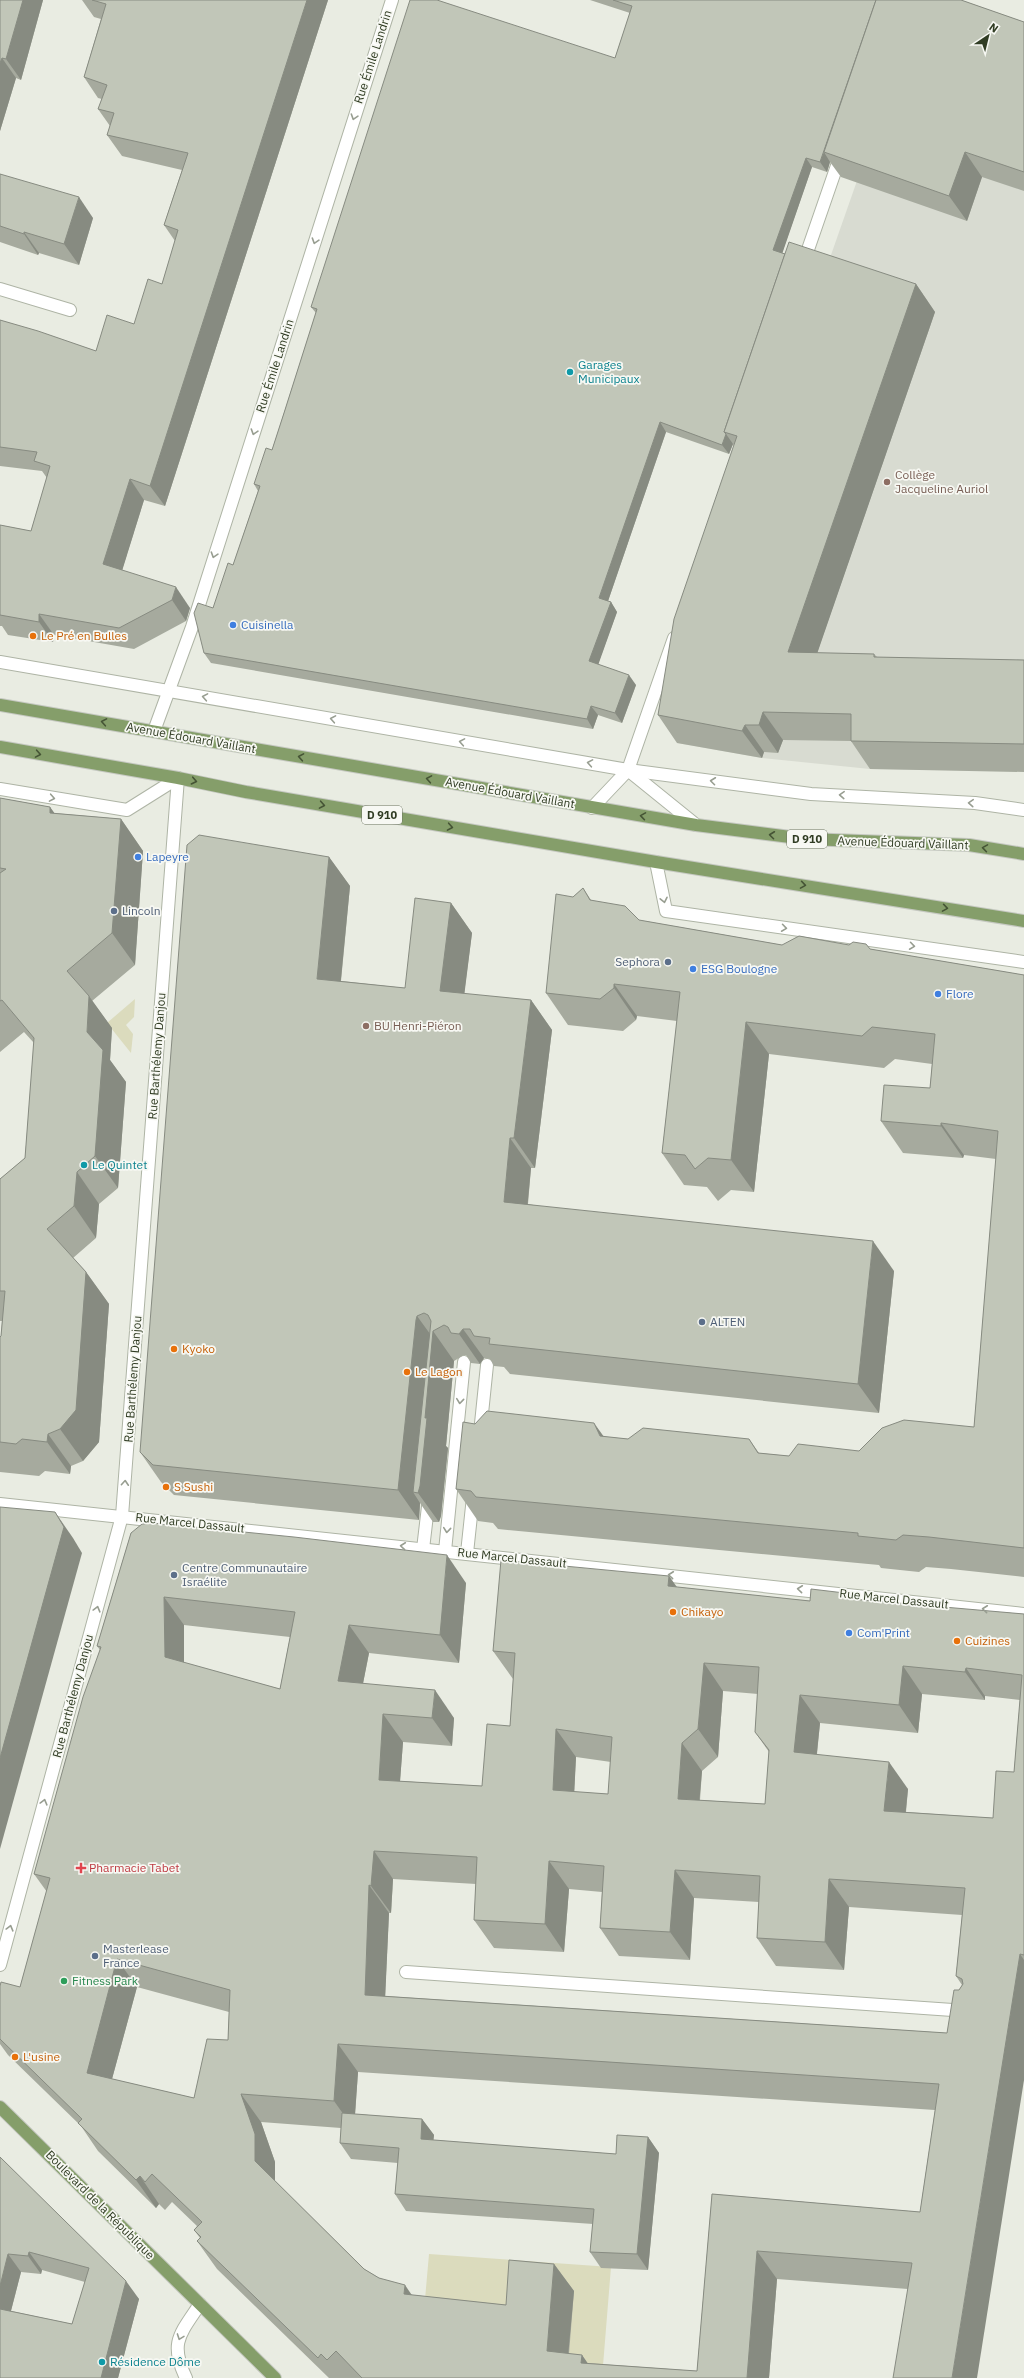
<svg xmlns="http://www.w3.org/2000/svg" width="1024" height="2378" font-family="'IBM Plex Sans',sans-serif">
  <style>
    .built { fill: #d8dbd1 }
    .green { fill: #dbdbbd }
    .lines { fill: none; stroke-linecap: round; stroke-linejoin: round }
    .minor-casing { stroke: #aeb4a5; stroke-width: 14 }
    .major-casing { stroke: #c5c8c1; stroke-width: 14 }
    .minor { stroke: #fff; stroke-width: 12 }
    .major { stroke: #859e6a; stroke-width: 12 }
    .wall { fill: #a6aa9e; fill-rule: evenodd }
    .shaded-wall { fill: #878b81 }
    .building { fill: #c1c6b8; stroke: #878b81; fill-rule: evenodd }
    .oneway { stroke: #989e91 }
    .oneway2 { stroke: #455435 }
    .culture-dot { fill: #0f9aa8; stroke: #f7f8f3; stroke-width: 1.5 }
    .education-dot { fill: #8d6e63; stroke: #f7f8f3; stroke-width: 1.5 }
    .shop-dot { fill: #3f7fe0; stroke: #f7f8f3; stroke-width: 1.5 }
    .food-dot { fill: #e8710a; stroke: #f7f8f3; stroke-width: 1.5 }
    .service-dot { fill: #5c6f8a; stroke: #f7f8f3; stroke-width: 1.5 }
    .health-dot { fill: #e0444e; stroke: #f7f8f3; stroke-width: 1.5 }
    .leisure-dot { fill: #2e9e5b; stroke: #f7f8f3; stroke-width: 1.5 }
    .labels { text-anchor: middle; stroke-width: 3.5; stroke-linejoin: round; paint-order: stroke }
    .shield { fill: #f7f8f3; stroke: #6c7461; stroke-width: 1 }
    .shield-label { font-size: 11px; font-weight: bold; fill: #303c23 }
    .street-label { font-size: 12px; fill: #303c23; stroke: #f7f8f3 }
    .culture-label { font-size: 12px; fill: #0d838f; stroke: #f7f8f3; text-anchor: start }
    .education-label { font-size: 12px; fill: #785e54; stroke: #f7f8f3; text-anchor: start }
    .shop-label { font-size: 12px; fill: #366cbe; stroke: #f7f8f3; text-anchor: start }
    .food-label { font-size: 12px; fill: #c56008; stroke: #f7f8f3; text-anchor: start }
    .service-label { font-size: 12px; fill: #4e5e75; stroke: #f7f8f3; text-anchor: start }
    .health-label { font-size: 12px; fill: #be3a42; stroke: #f7f8f3; text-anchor: start }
    .leisure-label { font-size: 12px; fill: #27864d; stroke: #f7f8f3; text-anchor: start }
  </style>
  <rect width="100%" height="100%" fill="#e9ece2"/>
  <polygon class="built" points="1024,41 1024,771 870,769 762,758 677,743 694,646 872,138"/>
  <g class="green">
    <polygon points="135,999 134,1017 126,1025 133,1034 131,1053 107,1023"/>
    <polygon points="429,2254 611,2267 602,2378 525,2334 423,2322"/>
  </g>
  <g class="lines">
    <g class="minor-casing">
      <g id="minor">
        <polyline points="803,264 841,154"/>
        <polyline points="0,289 70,310"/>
        <polyline points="0,662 628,770 811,794 975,803 1024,810"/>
        <polyline points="154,731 192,627 392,0"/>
        <polyline points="628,770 674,638"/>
        <polyline points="0,789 127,810 178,778"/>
        <polyline points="592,808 628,770 696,825"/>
        <polyline points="656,862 666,911 1024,962"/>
        <polyline points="480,1433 487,1365"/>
        <polyline points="0,1504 1024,1614"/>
        <polyline points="423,1549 429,1498"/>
        <polyline points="445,1551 464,1362"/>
        <polyline points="467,1553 473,1497"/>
        <polyline points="0,1965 122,1516 178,778"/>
        <polyline points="406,1972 967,2011"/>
        <path d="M186,2378c-17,-35 -6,-44 14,-74"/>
      </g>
    </g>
    <g class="major-casing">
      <g id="major">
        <polyline points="0,705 696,825 806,839 969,845 1024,854"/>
        <polyline points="0,747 178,778 246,792 656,862 1024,921"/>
        <polyline points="0,2107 275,2378"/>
      </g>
    </g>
    <use href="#minor" class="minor"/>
    <use href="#major" class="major"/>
  </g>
  <g class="wall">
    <polygon points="0,0 43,0 21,80 16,78 0,131"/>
    <polygon points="82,0 328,0 165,506 144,500 122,570 190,608 186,621 134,649 54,635 53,642 8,635 2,626 0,626 0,525 31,531 47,478 42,471 0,466 0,320 96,351 134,324 162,284 175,241 164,225 182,170 122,156 107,135 110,126 98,109 102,99 98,98 84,77 101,19 94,17"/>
    <polygon points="590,0 961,0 1024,22 1024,191 982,177 967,221 841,177 830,162 827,172 812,167 782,253 916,284 935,312 817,653 874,654 877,657 1024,660 1024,772 870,769 851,741 783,740 778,753 764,752 762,758 677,743 658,715 734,446 733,444 729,454 666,432 608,601 611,602 617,612 598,664 636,685 622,723 598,715 593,729 211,663 204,653 213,608 233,565 258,491 254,484 272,450 316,313 311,307 615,58 630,13"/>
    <polygon points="0,174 93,218 79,265 39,253 38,255 0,242"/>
    <polygon points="0,798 50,807 54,813 121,819 143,851 135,965 92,1001 112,1028 110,1060 126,1082 118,1188 99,1204 96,1238 73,1258 86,1272 109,1304 99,1442 83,1461 71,1466 70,1474 45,1471 39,1476 0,1472 0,1337 1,1336 2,1321 0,1321 0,1179 25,1158 34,1043 24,1032 0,1052"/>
    <polygon points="329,857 350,886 341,981 405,988 451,903 472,933 464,994 531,1000 552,1030 535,1168 531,1168 528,1204 894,1271 879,1413 510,1374 504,1367 494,1366 490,1359 484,1358 480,1364 471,1363 466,1355 464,1355 454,1361 446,1446 448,1448 441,1516 439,1522 433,1522 420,1503 419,1520 174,1495 161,1482 140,1452"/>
    <polygon points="583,888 591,900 639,920 782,945 870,949 1024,975 1024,1577 951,1569 926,1567 919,1572 881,1568 879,1565 498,1529 493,1523 478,1521 456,1489 475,1424 628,1439 749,1439 759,1453 789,1456 859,1451 974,1427 996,1159 964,1155 963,1158 903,1153 881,1121 930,1088 932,1064 895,1059 884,1068 769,1054 754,1192 731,1190 718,1201 707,1187 684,1185 662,1153 677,1021 637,1016 636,1020 623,1031 568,1025 546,993 573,897"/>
    <path d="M131,1533l335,50 -7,80 -90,-10 -6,30 91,35 -2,28 -49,-4 -3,39 82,5 28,-60 3,-47 -20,-28 176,-75 8,11 133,14 46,-1 168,14v466l-116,209 -131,-10 -8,99h-440l-112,-109 -20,-28 3,-3 -6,-8 3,-4 -25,-24 -7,8 -6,-6 -3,4 -58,-57 -17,-25 -73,-71 -8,-11v-58l20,1 27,-95 -13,-18 66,-224 -3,-4zM184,1625l106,12 -10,52 -96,-26zM723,1691l35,3 -3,38 14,20 -4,52 -65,-4 2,-29 16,-14zM922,1694l63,6v-4l35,4 -6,72 -21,46 -87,-6 2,-23 -91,-35 3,-31 98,10zM576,1757l35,5 -3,32 -34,-2zM393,1879l83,5 -2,36 20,28 70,4 5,-63 33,3 -2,36 19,28 71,4 4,-62 65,4 -2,36 19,28 68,4 5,-63 113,8 -6,61 6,9 -3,5 -12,43 -562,-37 4,-83h2zM137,1987l92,25 -1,28 -34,58 -82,-19zM358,2072l577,38 -15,102 -208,-18 -15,177 -110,-8 -5,-8 -13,-1 5,-63 -20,-27 -48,41 -94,-10 -33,-17 -15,-9 -89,-88v-19l-14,-40 80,6 -1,15 11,16 47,4 -3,31 11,17 187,13 -3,28 11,16 47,2 11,-117 -11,-16 -32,17 -183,-14 1,-5 -12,-16 -67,-5z"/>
    <path d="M0,2157l139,142 -21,79h-118zM42,2270l43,12 -13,42 -61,-13 10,-39 20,2z"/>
  </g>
  <g class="shaded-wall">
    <polygon points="23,0 43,0 21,80 6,59"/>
    <polygon points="307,0 328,0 165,506 150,486"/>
    <polygon points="2,58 16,78 0,131 0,63"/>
    <polygon points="824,152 830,162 827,172 820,162"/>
    <polygon points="965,152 982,177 967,221 949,196"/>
    <polygon points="806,158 812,167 780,260 773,250"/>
    <polygon points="79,197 93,218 79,265 64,244"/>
    <polygon points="24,232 39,253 38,255 24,234"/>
    <polygon points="916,284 935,312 808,680 788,652"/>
    <polygon points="660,422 666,432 606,607 599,598"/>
    <polygon points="726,434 733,444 729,454 722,445"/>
    <polygon points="130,479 144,500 118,584 103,564"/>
    <polygon points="176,587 190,608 186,621 172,600"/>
    <polygon points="611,602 617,612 596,671 589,661"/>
    <polygon points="39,614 54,635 53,642 39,622"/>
    <polygon points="629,675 636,685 622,723 615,713"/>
    <polygon points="591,706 598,715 593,729 587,719"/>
    <polygon points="763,712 783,740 778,753 759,725"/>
    <polygon points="745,725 764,752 762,758 742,731"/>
    <polygon points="50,807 73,839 50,813"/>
    <polygon points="121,819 143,851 135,965 112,933"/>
    <polygon points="329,857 350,886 338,1009 317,979"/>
    <polygon points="451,903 472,933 461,1021 440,991"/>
    <polygon points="614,984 637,1016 636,1020 614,988"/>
    <polygon points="89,996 112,1028 110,1060 126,1082 118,1188 95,1156 87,1032"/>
    <polygon points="531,1000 552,1030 535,1168 514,1138"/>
    <polygon points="746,1022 769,1054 754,1192 731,1160"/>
    <polygon points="941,1123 964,1155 963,1158 941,1126"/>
    <polygon points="510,1138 531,1168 525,1231 504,1202"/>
    <polygon points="77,1172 99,1204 96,1238 74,1206"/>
    <polygon points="873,1241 894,1271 879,1413 858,1384"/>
    <polygon points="86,1272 109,1304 99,1442 83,1461 60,1429"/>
    <polygon points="417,1316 433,1338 433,1331 454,1361 446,1446 448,1448 441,1516 439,1522 418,1493 413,1492 420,1503 419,1520 398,1490 416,1320"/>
    <polygon points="463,1329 484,1358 480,1364 459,1334"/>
    <polygon points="594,1423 617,1455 600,1436"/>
    <polygon points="48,1434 71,1466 70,1474 47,1442"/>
    <polygon points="55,1512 73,1538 82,1553 0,1849 0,1758"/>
    <polygon points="447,1555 466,1583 459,1663 440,1635"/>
    <polygon points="669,1576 688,1604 668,1586"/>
    <polygon points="853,1594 872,1622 852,1599"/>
    <polygon points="164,1597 184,1625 184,1685 165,1657"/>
    <polygon points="349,1625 369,1653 358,1709 338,1681"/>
    <polygon points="704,1663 723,1691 718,1757 698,1729"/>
    <polygon points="903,1666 922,1694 918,1733 899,1705"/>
    <polygon points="966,1668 985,1696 985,1700 965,1672"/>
    <polygon points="435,1690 454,1718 452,1746 432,1718"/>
    <polygon points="800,1695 820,1723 814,1780 794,1752"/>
    <polygon points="383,1714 403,1742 398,1808 379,1780"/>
    <polygon points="556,1729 576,1757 573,1818 553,1790"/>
    <polygon points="682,1743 702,1771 697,1827 678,1799"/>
    <polygon points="889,1762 908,1789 903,1838 884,1811"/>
    <polygon points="374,1851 393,1879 391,1913 371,1886"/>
    <polygon points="549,1861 569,1889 564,1952 545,1924"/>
    <polygon points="675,1870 694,1898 690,1960 670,1932"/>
    <polygon points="829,1879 849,1907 844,1970 825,1942"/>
    <polygon points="369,1885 389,1913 384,2023 365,1995"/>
    <polygon points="1020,1954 1024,1960 1024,2080 977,2378 952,2378"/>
    <polygon points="117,1959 137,1987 106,2101 87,2073"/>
    <polygon points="338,2044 358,2072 354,2129 334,2101"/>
    <polygon points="241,2094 261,2122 275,2162 275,2189 255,2161"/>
    <polygon points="422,2119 434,2135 432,2155 421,2139"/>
    <polygon points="648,2137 659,2153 648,2270 637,2254"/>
    <polygon points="140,2176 159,2204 156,2208 136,2180"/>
    <polygon points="757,2251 777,2279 769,2378 747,2378"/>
    <polygon points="29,2252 42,2270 41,2274 28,2256"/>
    <polygon points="8,2254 21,2272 7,2326 0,2316 0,2286"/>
    <polygon points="554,2264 574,2291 566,2378 547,2351"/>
    <polygon points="126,2281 139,2299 118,2378 101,2378"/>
    <polygon points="405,2285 424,2313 404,2294"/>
    <polygon points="582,2355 598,2378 581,2363"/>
  </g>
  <g class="building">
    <polygon points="0,0 23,0 6,59 2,58 0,63"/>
    <polygon points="92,0 307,0 150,486 130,479 103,564 176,587 172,600 119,628 39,614 39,622 0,615 0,525 31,531 50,466 34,461 37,452 0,447 0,320 38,331 96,351 107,315 134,324 148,279 162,284 178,230 164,225 188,153 107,135 114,113 98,109 107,85 84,77 106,4"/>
    <polygon points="410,0 437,0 615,58 632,6 613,0 876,0 820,162 806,158 773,250 785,254 724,432 726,434 722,445 660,422 599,598 611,602 589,661 629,675 615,713 591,706 587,719 204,653 194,613 198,603 213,608 228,563 233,565 260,486 254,484 266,448 272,450 284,413 317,309 311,307"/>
    <polygon points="876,0 961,0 1024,22 1024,172 965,152 949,196 824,152"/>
    <polygon points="0,174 79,197 64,244 24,232 24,234 0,226"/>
    <polygon points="789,242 916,284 788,652 874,654 874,657 1024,660 1024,744 851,741 851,714 763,712 759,725 745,725 742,731 658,715 674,619 737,436 724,432"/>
    <polygon points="0,798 50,807 50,813 121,819 112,933 67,971 89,996 87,1032 103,1050 95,1156 77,1172 74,1206 47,1229 86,1272 76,1410 60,1429 48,1434 47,1442 22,1439 16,1444 0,1442 0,1337 1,1336 5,1291 0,1291 0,1179 25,1158 34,1038 2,1000 0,1001 0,873 6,869 0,868"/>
    <polygon points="199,835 329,857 317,979 405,988 415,898 451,903 440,991 531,1000 514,1138 510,1138 504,1202 873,1241 858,1384 489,1344 490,1338 474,1336 470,1329 463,1329 459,1334 451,1333 448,1327 444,1325 433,1331 425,1418 427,1418 420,1486 418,1493 413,1492 431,1321 428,1315 424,1313 417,1316 416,1320 398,1490 153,1465 140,1452 187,845"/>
    <polygon points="583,888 590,900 625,906 639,920 782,945 799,936 849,945 853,942 866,944 870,949 1024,975 1024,1548 929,1537 903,1535 896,1540 858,1536 858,1533 476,1497 471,1491 456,1489 463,1422 475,1424 487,1411 594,1423 600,1436 628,1439 643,1428 749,1439 758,1453 789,1456 798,1444 859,1451 882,1428 904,1420 974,1427 998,1131 941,1123 941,1126 881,1121 884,1085 930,1088 935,1034 872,1027 862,1036 746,1022 731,1160 708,1158 695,1169 685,1155 662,1153 680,992 614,984 614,988 600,999 546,993 556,894 573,897"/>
    <polygon points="0,1507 55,1512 64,1527 0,1758"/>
    <path d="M153,1523l141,14 153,18 -7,80 -91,-10 -11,56 97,9 -3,28 -49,-4 -4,66 103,6 5,-62 23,2 5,-73 -22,-2 8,-91 168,16 -1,10 142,15 1,-12 42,5 -1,5 172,15v341l-4,-1 -68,424h-59l19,-115 -155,-12 -10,127h-385l-26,-27 -9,9 -6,-6 -3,4 -121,-117 4,-4 -7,-7 8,-8 -50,-48 -7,8 -5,-6 -4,4 -58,-57 4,-4 -82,-80v-53l1,-4 19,5 30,-109 -16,-4 49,-177 18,-50 -4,-1 34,-113 11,-9zM164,1597l131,15 -15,77 -115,-32zM704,1663l55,4 -4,65 14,18 -4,54 -87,-5 4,-56 16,-14zM903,1666l62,6 1,-4 56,7 -8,97 -18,-1 -3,47 -109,-7 5,-49 -95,-10 6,-57 99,10zM556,1729l56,8 -4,57 -55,-4zM374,1851l103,6 -3,63 71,4 4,-63 55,5 -4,62 70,4 5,-62 85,6 -3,62 68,4 4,-63 136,9 -9,88 6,3 1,5 -4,6h-5l-7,43 -582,-38 4,-110 2,1zM117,1959l113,31 -2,50 -21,-1 -13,59 -107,-25zM338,2044l601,40 -19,128 -208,-18 -15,177 -116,-8 1,-8 -35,-4 7,-87 -45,-4 -3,45 -102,-11 1,-9 -26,-7 -15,-9 -109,-108v-27l-14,-40 93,7z"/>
    <polygon points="342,2113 422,2119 421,2139 616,2154 617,2135 648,2137 637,2254 590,2252 594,2209 395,2194 399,2148 340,2143"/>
    <polygon points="0,2157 126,2281 101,2378 0,2378 0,2309 72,2324 89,2268 29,2252 28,2256 8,2254 0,2286"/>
  </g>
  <defs><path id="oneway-chevron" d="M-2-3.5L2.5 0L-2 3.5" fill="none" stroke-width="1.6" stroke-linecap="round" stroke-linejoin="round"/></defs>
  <g class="oneway">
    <use href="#oneway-chevron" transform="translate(354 117) rotate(108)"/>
    <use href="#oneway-chevron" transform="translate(315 241) rotate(108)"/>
    <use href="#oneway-chevron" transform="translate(254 432) rotate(108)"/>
    <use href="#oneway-chevron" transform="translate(214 555) rotate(108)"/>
    <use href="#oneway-chevron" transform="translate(205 697) rotate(-170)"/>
    <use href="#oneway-chevron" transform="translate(333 719) rotate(-170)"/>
    <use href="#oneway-chevron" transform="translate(462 742) rotate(-170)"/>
    <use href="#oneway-chevron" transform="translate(590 763) rotate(-170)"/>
    <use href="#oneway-chevron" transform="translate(713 781) rotate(-173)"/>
    <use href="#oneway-chevron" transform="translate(842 795) rotate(-177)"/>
    <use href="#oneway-chevron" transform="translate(52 798) rotate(10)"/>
    <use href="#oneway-chevron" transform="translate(971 803) rotate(-176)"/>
    <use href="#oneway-chevron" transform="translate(664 900) rotate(78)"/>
    <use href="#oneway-chevron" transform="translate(784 928) rotate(8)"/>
    <use href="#oneway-chevron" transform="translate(912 946) rotate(8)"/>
    <use href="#oneway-chevron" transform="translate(460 1401) rotate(96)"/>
    <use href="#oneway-chevron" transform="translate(125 1483) rotate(-86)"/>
    <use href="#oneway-chevron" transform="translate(447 1530) rotate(96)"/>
    <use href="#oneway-chevron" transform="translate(403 1546) rotate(-174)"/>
    <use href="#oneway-chevron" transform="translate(671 1575) rotate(-174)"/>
    <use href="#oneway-chevron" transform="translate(800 1589) rotate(-174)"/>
    <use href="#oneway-chevron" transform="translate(97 1609) rotate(-75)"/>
    <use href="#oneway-chevron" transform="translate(985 1609) rotate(-174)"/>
    <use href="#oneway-chevron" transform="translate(44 1802) rotate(-75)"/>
    <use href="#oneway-chevron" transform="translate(10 1928) rotate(-75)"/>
    <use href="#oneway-chevron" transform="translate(180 2337) rotate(110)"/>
  </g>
  <g class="oneway2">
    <use href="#oneway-chevron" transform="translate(104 722) rotate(-170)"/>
    <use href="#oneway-chevron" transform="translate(38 754) rotate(10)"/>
    <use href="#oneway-chevron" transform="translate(301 757) rotate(-170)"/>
    <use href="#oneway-chevron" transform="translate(429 779) rotate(-170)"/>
    <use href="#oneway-chevron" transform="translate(194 781) rotate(12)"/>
    <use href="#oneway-chevron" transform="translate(322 805) rotate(10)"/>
    <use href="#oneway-chevron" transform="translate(643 816) rotate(-171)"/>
    <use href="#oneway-chevron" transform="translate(450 827) rotate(10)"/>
    <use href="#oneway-chevron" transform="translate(772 835) rotate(-173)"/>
    <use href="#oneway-chevron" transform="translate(985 848) rotate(-171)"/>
    <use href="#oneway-chevron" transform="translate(803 885) rotate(9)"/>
    <use href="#oneway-chevron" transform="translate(945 908) rotate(9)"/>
  </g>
  <g class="culture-dot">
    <circle cx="570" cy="372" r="4"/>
    <circle cx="84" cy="1165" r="4"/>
    <circle cx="102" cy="2362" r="4"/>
  </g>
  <g class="education-dot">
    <circle cx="887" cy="482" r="4"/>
    <circle cx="366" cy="1026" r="4"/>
  </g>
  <g class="shop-dot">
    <circle cx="233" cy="625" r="4"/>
    <circle cx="138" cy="857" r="4"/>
    <circle cx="693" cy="969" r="4"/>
    <circle cx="938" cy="994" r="4"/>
    <circle cx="849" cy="1633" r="4"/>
  </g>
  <g class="food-dot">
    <circle cx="33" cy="636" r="4"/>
    <circle cx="174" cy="1349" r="4"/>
    <circle cx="407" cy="1372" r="4"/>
    <circle cx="166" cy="1487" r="4"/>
    <circle cx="673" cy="1612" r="4"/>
    <circle cx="957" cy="1641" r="4"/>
    <circle cx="15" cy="2057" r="4"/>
  </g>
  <g class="service-dot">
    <circle cx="114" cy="911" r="4"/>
    <circle cx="668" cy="962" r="4"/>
    <circle cx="702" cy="1322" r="4"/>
    <circle cx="174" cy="1575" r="4"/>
    <circle cx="95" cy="1956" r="4"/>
  </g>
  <path class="health-dot" d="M79 1862h4v4h4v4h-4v4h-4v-4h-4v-4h4z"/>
  <circle class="leisure-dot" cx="64" cy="1981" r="4"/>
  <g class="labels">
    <g class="shield">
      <rect x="362" y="806" width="40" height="18" rx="3"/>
      <rect x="787" y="830" width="40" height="18" rx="3"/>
    </g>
    <g class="shield-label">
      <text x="382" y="819">D 910</text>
      <text x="807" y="843">D 910</text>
    </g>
    <g class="street-label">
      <text transform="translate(373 57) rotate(-72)" y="4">Rue Émile Landrin</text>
      <text transform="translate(275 366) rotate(-72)" y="4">Rue Émile Landrin</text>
      <text transform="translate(191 738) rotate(10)" y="4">Avenue Édouard Vaillant</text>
      <text transform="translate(510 793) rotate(10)" y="4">Avenue Édouard Vaillant</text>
      <text transform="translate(903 843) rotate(2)" y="4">Avenue Édouard Vaillant</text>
      <text transform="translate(157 1056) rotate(-86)" y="4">Rue Barthélemy Danjou</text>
      <text transform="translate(133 1379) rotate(-86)" y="4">Rue Barthélemy Danjou</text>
      <text transform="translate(190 1523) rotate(6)" y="4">Rue Marcel Dassault</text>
      <text transform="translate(512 1558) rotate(6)" y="4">Rue Marcel Dassault</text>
      <text transform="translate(894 1599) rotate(6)" y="4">Rue Marcel Dassault</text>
      <text transform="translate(73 1696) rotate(-75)" y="4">Rue Barthélemy Danjou</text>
      <text transform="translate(100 2205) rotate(45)" y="4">Boulevard de la République</text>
    </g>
    <g class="culture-label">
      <text x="578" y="369">Garages<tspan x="578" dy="14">Municipaux</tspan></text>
      <text x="92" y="1169">Le Quintet</text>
      <text x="110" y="2366">Résidence Dôme</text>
    </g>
    <g class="education-label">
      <text x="895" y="479">Collège<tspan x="895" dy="14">Jacqueline Auriol</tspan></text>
      <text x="374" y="1030">BU Henri-Piéron</text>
    </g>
    <g class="shop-label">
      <text x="241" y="629">Cuisinella</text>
      <text x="146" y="861">Lapeyre</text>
      <text x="701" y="973">ESG Boulogne</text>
      <text x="946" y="998">Flore</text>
      <text x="857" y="1637">Com'Print</text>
    </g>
    <g class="food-label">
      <text x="41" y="640">Le Pré en Bulles</text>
      <text x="182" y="1353">Kyoko</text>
      <text x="415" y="1376">Le Lagon</text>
      <text x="174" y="1491">S Sushi</text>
      <text x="681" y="1616">Chikayo</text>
      <text x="965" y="1645">Cuizines</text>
      <text x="23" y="2061">L'usine</text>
    </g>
    <g class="service-label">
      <text x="122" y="915">Lincoln</text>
      <text x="660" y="966" text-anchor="end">Sephora</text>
      <text x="710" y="1326">ALTEN</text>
      <text x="182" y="1572">Centre Communautaire<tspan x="182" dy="14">Israélite</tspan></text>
      <text x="103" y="1953">Masterlease<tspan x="103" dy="14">France</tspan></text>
    </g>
    <g class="health-label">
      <text x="89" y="1872">Pharmacie Tabet</text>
    </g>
    <g class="leisure-label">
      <text x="72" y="1985">Fitness Park</text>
    </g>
  </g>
  <g transform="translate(988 36) rotate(35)" stroke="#f7f8f3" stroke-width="3" paint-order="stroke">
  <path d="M0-3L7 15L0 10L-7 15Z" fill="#303c23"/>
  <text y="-6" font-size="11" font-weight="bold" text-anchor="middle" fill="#303c23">N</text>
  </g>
</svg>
